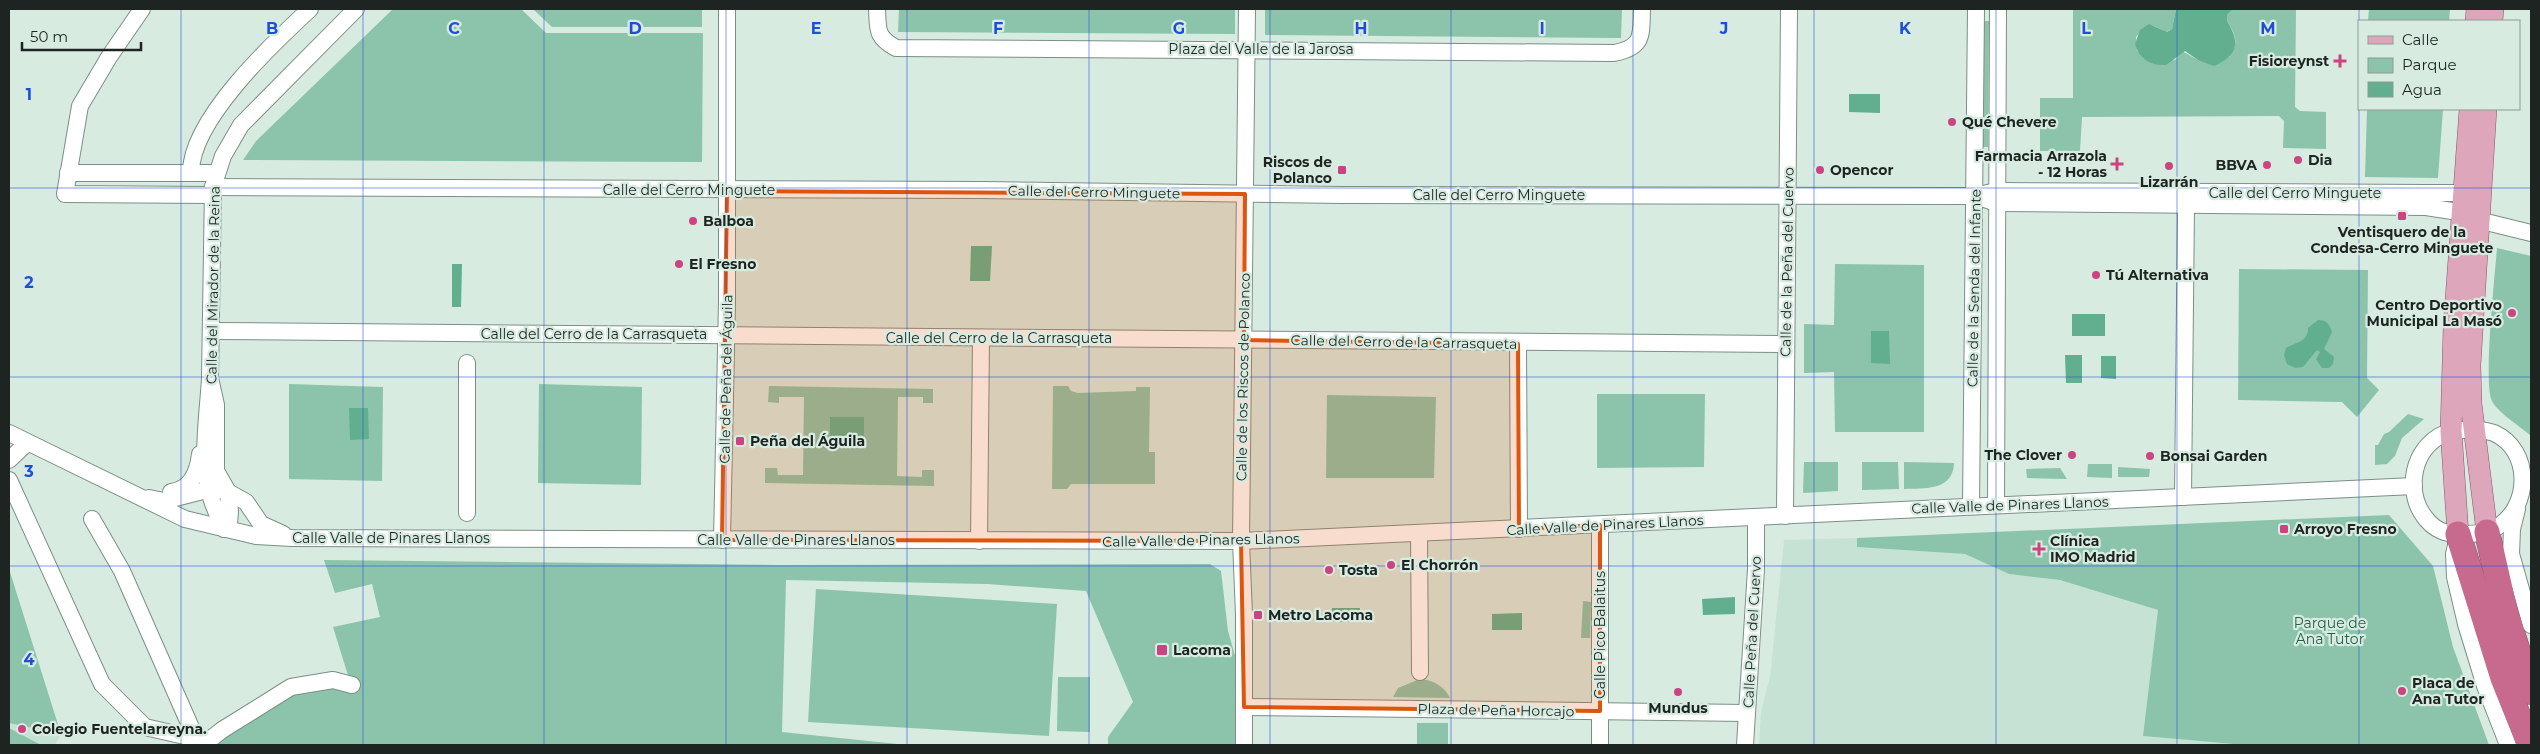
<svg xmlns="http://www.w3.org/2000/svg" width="2540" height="754" font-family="Montserrat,sans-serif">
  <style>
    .built { fill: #c6e2d4 }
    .green { fill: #8bc4aa }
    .water { fill: #61af8e }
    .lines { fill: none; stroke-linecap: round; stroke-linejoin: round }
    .minor-casing { stroke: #7c8f86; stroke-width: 18 }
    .major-casing { stroke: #8c5268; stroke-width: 22 }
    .highway-casing { stroke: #8c5268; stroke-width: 26 }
    .minor { stroke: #fff; stroke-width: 16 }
    .major { stroke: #dda6bb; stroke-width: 21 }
    .highway { stroke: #c76a8e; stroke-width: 25 }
    .marked { fill: #de560d; fill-opacity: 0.2; stroke: #de560d; stroke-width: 4; stroke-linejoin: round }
    .grid { fill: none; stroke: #1d4ed8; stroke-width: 1; stroke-opacity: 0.55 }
    .poi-dot { fill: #cb4481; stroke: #d7ebe1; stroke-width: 2 }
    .labels { text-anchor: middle; stroke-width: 4.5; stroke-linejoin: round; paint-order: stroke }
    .street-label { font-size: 14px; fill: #1d2421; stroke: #d7ebe1 }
    .poi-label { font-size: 14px; font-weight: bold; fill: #1d2421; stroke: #d7ebe1; text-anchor: start }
    .park-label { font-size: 14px; fill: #25614a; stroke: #d7ebe1 }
    .grid-label { font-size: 16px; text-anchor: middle; font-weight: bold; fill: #1d4ed8; stroke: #d7ebe1; stroke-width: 4.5; stroke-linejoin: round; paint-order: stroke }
  </style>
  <rect width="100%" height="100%" fill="#d7ebe1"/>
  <g class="built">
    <polygon points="1857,538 1857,547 1965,554 2009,574 2060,580 2158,610 2143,736 2245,745 1759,745 1761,711 1770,677 1784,540"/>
    <polygon points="9,723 61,734 55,745 9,745"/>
  </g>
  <g class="green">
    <polygon points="393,9 521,9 546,33 703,33 702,162 243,160 256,141"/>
    <polygon points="533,9 702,9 702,27 552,27"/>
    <polygon points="899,9 1235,9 1235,34 898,32"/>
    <polygon points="1265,9 1622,9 1621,38 1265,35"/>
    <path d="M2073,9h103l-4,20 -6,3c-16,-9 -18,-10 -30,5l1,14 38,9 7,-9 16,9 31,-3c11,-13 6,-24 -2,-36v-6l6,-6h63l-1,98 5,4 26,1v37l-43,-1 1,-27 -5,-5 -197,1 -2,34h-40v-53h33z"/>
    <polygon points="2369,9 2450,9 2449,21 2368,21"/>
    <polygon points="1984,21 1989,21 1988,147 1983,147"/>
    <polygon points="2367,109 2443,109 2438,178 2365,177"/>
    <path d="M2497,248l34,8v180c-10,-9 -34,-24 -39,-35 -9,-17 3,-127 5,-153z"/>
    <polygon points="1835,264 1924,265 1924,432 1835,432 1834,372 1804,373 1804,324 1834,325"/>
    <polygon points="2239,269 2368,270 2367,378 2379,390 2357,417 2342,402 2238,400"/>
    <polygon points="289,384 383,387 382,481 289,479"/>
    <polygon points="539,384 642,387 641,485 538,483"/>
    <polygon points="769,386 933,389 933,403 923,403 923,397 898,397 897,476 922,477 922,470 934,470 934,486 765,483 765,468 777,468 778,475 803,475 804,397 779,397 779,403 768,402"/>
    <polygon points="1053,386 1068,386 1071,391 1078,393 1136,391 1136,387 1150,387 1149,452 1155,452 1155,484 1071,484 1067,489 1052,489"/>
    <polygon points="1597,394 1705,394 1704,467 1597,468"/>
    <polygon points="1327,395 1436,397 1434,478 1326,478"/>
    <polygon points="2408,414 2424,419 2402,438 2395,456 2387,464 2375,465 2375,445 2378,445 2384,434 2389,432"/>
    <polygon points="1804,462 1838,462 1838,491 1803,493"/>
    <polygon points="1862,462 1898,462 1899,489 1862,490"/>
    <path d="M1904,462l50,1c-1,28 -29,25 -50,26z"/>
    <polygon points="2088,464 2112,464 2112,478 2087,477"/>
    <polygon points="2118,467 2150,469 2149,477 2118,477"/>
    <polygon points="2060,468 2067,479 2027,478 2026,469"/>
    <polygon points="2389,515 2433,566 2453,647 2489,745 2245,745 2143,736 2158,610 2060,580 2009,574 1965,554 1857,547 1857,538"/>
    <polygon points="324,560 780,565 1210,564 1221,571 1228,631 1240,673 1243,745 1108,745 1108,737 1133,702 1086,591 987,584 786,580 782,732 907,745 206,745 291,687 351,685 333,627 380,617 372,584 335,593"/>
    <polygon points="9,566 10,572 61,734 9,723"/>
    <polygon points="816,589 1057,604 1049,736 808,722"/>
    <polygon points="1583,601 1591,602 1590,638 1581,638"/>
    <polygon points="1058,677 1090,677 1090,732 1057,731"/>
    <path d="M1420,679c13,1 24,7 30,19l-57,-1 5,-9z"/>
    <rect x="1417" y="723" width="31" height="22"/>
    <polygon points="9,728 41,745 9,745"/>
  </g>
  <g class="water">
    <path d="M2176,9h57l-6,6v6c13,21 12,34 -13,45l-16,-6 -13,-9 -19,14c-15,1 -27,-6 -31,-21l5,-14 9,-6 18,8 5,-3z"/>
    <polygon points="1849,94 1880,94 1880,113 1849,112"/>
    <polygon points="971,246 992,246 990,281 970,281"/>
    <polygon points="452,264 462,264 461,307 452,307"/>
    <rect x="2072" y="314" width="33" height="22"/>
    <path d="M2318,320c9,0 11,4 14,12l-8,17 10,8 -1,7 -4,4h-7l-6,-9 4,-7 -3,-2 -14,17 -8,1 -8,-4 -3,-9 2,-7c10,-6 22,-6 22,-20z"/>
    <polygon points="1871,331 1889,331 1890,364 1871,363"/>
    <polygon points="2065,355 2082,355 2082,383 2066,383"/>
    <polygon points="2101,356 2116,356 2116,379 2101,378"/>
    <polygon points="349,408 368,408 369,439 350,440"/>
    <rect x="830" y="417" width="34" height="23"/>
    <polygon points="1735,597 1735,614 1703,615 1702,599"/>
    <rect x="1332" y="608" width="28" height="14"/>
    <polygon points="1522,613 1522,630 1492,630 1492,614"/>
  </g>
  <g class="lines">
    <g class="minor-casing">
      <g id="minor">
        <polyline points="142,9 109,57 80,106 65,194 213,195"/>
        <path d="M877,9c1,21 -1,28 19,39l718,5c30,-6 27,-17 28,-44"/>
        <path d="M191,172c0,-52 81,-128 119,-163"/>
        <polyline points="68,173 216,173"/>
        <polyline points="213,187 982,190 1342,195 1975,196 1996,191 2425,193 2463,193 2471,202"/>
        <polyline points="1976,196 1996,203 2426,207 2452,211 2478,220 2531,233"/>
        <polyline points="211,331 1786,344"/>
        <polyline points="1518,344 1519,529"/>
        <path d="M210,378c-2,36 -9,77 -1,112 3,14 9,26 15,39l5,-5 1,-13 -2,-19 -12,-21v-66l-6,-27 3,-191 10,-31 18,-31 115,-116"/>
        <path d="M2475,429c6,1 13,2 19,4 38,17 37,74 3,94 -9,6 -22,7 -33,7 -15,1 -27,-2 -37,-14 -21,-24 -17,-65 11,-83 12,-7 24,-7 37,-8z"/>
        <polyline points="9,433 185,519 256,536 292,538 1241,541 2414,486"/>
        <polyline points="9,460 27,443"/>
        <polyline points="9,480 102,684 145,727 206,741"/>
        <path d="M171,492c20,-2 27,-20 29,-38"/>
        <polyline points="2183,497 2186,206"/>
        <polyline points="149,498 164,501 214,488 228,492 246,502 261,524 283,534"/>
        <polyline points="1996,505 1998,9"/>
        <polyline points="1971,506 1976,9"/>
        <polyline points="2517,509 2512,529 2511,554 2531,625"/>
        <polyline points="467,513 467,363"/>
        <polyline points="1785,516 1789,9"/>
        <polyline points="92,519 122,571 196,739"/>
        <polyline points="1600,525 1600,745"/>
        <polyline points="1419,533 1420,672"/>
        <polyline points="722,540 727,302 727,9"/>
        <polyline points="979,541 981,338"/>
        <polyline points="2457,541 2454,554 2455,577 2466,624 2485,686 2508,745"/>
        <polyline points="1244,707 1747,713"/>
        <polyline points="203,745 222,730 291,687 333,680 352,685"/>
        <polyline points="1244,745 1244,615 1241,541 1247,9"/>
        <polyline points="1745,745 1756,569 1756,518"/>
      </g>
    </g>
    <g class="major-casing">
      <g id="major">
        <polyline points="2476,21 2477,9"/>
        <polyline points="2492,21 2493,9"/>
        <polyline points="2486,109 2470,365 2471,403 2487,532"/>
        <polyline points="2458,534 2451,431 2454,326 2470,109"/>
      </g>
    </g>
    <g class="highway-casing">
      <g id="highway">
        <polyline points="2487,532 2505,611 2531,692"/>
        <polyline points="2458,534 2503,678 2530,745"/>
      </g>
    </g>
    <use href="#minor" class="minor"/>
    <use href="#major" class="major"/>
    <use href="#highway" class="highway"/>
  </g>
  <path class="marked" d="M727,191l518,3 -1,146 274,4 1,185 81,-4v186l-356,-4 -3,-166 -519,-1z"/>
  <path class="grid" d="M181,9v736M363,9v736M544,9v736M726,9v736M907,9v736M1089,9v736M1270,9v736M1451,9v736M1633,9v736M1814,9v736M1996,9v736M2177,9v736M2359,9v736M9,188h2522M9,377h2522M9,566h2522"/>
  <g class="poi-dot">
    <path d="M2337.5 53.5h5v5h5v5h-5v5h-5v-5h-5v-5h5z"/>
    <circle cx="1952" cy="122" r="5"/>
    <circle cx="2298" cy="160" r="5"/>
    <path d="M2114.5 156.5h5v5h5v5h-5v5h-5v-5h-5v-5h5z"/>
    <circle cx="2267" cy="165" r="5"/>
    <circle cx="2169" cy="166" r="5"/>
    <rect x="1337" y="165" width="10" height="10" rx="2.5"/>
    <circle cx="1820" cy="170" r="5"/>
    <rect x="2397" y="211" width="10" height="10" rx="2.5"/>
    <circle cx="693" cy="221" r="5"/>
    <circle cx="679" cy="264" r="5"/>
    <circle cx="2096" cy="275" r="5"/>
    <circle cx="2512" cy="313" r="5"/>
    <rect x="735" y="436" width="10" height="10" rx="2.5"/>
    <circle cx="2072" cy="455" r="5"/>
    <circle cx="2150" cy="456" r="5"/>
    <rect x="2279" y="524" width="10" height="10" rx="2.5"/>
    <path d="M2036.5 541.5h5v5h5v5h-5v5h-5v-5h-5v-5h5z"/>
    <circle cx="1391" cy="565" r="5"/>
    <circle cx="1329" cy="570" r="5"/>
    <rect x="1253" y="610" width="10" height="10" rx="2.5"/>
    <rect x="1156" y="644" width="12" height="12" rx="2.5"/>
    <circle cx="2402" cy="691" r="5"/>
    <circle cx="1678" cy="692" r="5"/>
    <circle cx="22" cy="729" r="5"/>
  </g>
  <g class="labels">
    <g class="street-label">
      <text x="1261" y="54">Plaza del Valle de la Jarosa</text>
      <text x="689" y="195">Calle del Cerro Minguete</text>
      <text transform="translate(1094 192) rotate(1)" y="5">Calle del Cerro Minguete</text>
      <text x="2295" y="198">Calle del Cerro Minguete</text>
      <text x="1499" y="200">Calle del Cerro Minguete</text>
      <text transform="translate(1787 262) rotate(-89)" y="5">Calle de la Peña del Cuervo</text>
      <text transform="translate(213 285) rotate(-89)" y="5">Calle del Mirador de la Reina</text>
      <text transform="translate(1974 288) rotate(-89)" y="5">Calle de la Senda del Infante</text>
      <text x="594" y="339">Calle del Cerro de la Carrasqueta</text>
      <text x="999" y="343">Calle del Cerro de la Carrasqueta</text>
      <text transform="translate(1404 342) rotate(1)" y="5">Calle del Cerro de la Carrasqueta</text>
      <text transform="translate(1243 377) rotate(-89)" y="5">Calle de los Riscos de Polanco</text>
      <text transform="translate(726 379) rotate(-89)" y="5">Calle de Peña del Águila</text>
      <text transform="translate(2010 505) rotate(-2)" y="5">Calle Valle de Pinares Llanos</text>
      <text transform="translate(1605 525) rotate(-3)" y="5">Calle Valle de Pinares Llanos</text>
      <text x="391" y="543">Calle Valle de Pinares Llanos</text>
      <text x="796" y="545">Calle Valle de Pinares Llanos</text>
      <text transform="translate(1201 540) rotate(-1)" y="5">Calle Valle de Pinares Llanos</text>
      <text transform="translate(1752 632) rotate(-87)" y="5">Calle Peña del Cuervo</text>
      <text transform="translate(1600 635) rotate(-90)" y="5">Calle Pico Balaitus</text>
      <text transform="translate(1496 710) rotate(1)" y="5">Plaza de Peña Horcajo</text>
    </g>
    <g class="poi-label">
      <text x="2329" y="66" text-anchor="end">Fisioreynst</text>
      <text x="1962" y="127">Qué Chevere</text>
      <text x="2107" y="161" text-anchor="end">Farmacia Arrazola<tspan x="2107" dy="16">- 12 Horas</tspan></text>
      <text x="2308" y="165">Dia</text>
      <text x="1332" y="167" text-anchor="end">Riscos de<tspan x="1332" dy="16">Polanco</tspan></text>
      <text x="2257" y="170" text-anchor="end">BBVA</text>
      <text x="1830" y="175">Opencor</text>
      <text x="2169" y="187" text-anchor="middle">Lizarrán</text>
      <text x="703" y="226">Balboa</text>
      <text x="2402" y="237" text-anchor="middle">Ventisquero de la<tspan x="2402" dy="16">Condesa-Cerro Minguete</tspan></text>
      <text x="689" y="269">El Fresno</text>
      <text x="2106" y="280">Tú Alternativa</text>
      <text x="2502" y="310" text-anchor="end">Centro Deportivo<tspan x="2502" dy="16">Municipal La Masó</tspan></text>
      <text x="750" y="446">Peña del Águila</text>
      <text x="2062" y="460" text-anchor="end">The Clover</text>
      <text x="2160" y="461">Bonsai Garden</text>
      <text x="2294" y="534">Arroyo Fresno</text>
      <text x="2050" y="546">Clínica<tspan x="2050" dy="16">IMO Madrid</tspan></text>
      <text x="1401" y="570">El Chorrón</text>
      <text x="1339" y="575">Tosta</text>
      <text x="1268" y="620">Metro Lacoma</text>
      <text x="1173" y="655">Lacoma</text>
      <text x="2412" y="688">Placa de<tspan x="2412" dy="16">Ana Tutor</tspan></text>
      <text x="1678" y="713" text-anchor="middle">Mundus</text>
      <text x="32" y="734">Colegio Fuentelarreyna.</text>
    </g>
    <g class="park-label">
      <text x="2330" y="628">Parque de<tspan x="2330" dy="16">Ana Tutor</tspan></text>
    </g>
  </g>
  <g class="grid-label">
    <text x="272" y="34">B</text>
    <text x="454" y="34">C</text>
    <text x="635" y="34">D</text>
    <text x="816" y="34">E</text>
    <text x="998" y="34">F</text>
    <text x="1179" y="34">G</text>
    <text x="1361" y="34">H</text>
    <text x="1542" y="34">I</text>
    <text x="1724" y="34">J</text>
    <text x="1905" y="34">K</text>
    <text x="2086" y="34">L</text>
    <text x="2268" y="34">M</text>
    <text x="29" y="100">1</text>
    <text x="29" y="288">2</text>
    <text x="29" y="477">3</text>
    <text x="29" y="665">4</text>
  </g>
  <rect width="2540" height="754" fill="none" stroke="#1d2421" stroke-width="20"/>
  <rect x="2358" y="20" width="162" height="90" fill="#d7ebe1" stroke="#8d9b94"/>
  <rect x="2368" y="36" width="25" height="8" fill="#dda6bb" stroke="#8d9b94"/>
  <text x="2402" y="45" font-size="15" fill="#1d2421">Calle</text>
  <rect x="2368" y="58" width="25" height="15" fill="#8bc4aa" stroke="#8d9b94"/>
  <text x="2402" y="70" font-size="15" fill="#1d2421">Parque</text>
  <rect x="2368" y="82" width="25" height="15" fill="#61af8e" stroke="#8d9b94"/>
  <text x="2402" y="95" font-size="15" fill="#1d2421">Agua</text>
  <path d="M22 42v8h119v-8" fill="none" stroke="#1d2421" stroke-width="2.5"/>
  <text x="30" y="42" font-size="15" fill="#1d2421" stroke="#d7ebe1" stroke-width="4" paint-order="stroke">50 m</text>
</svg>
